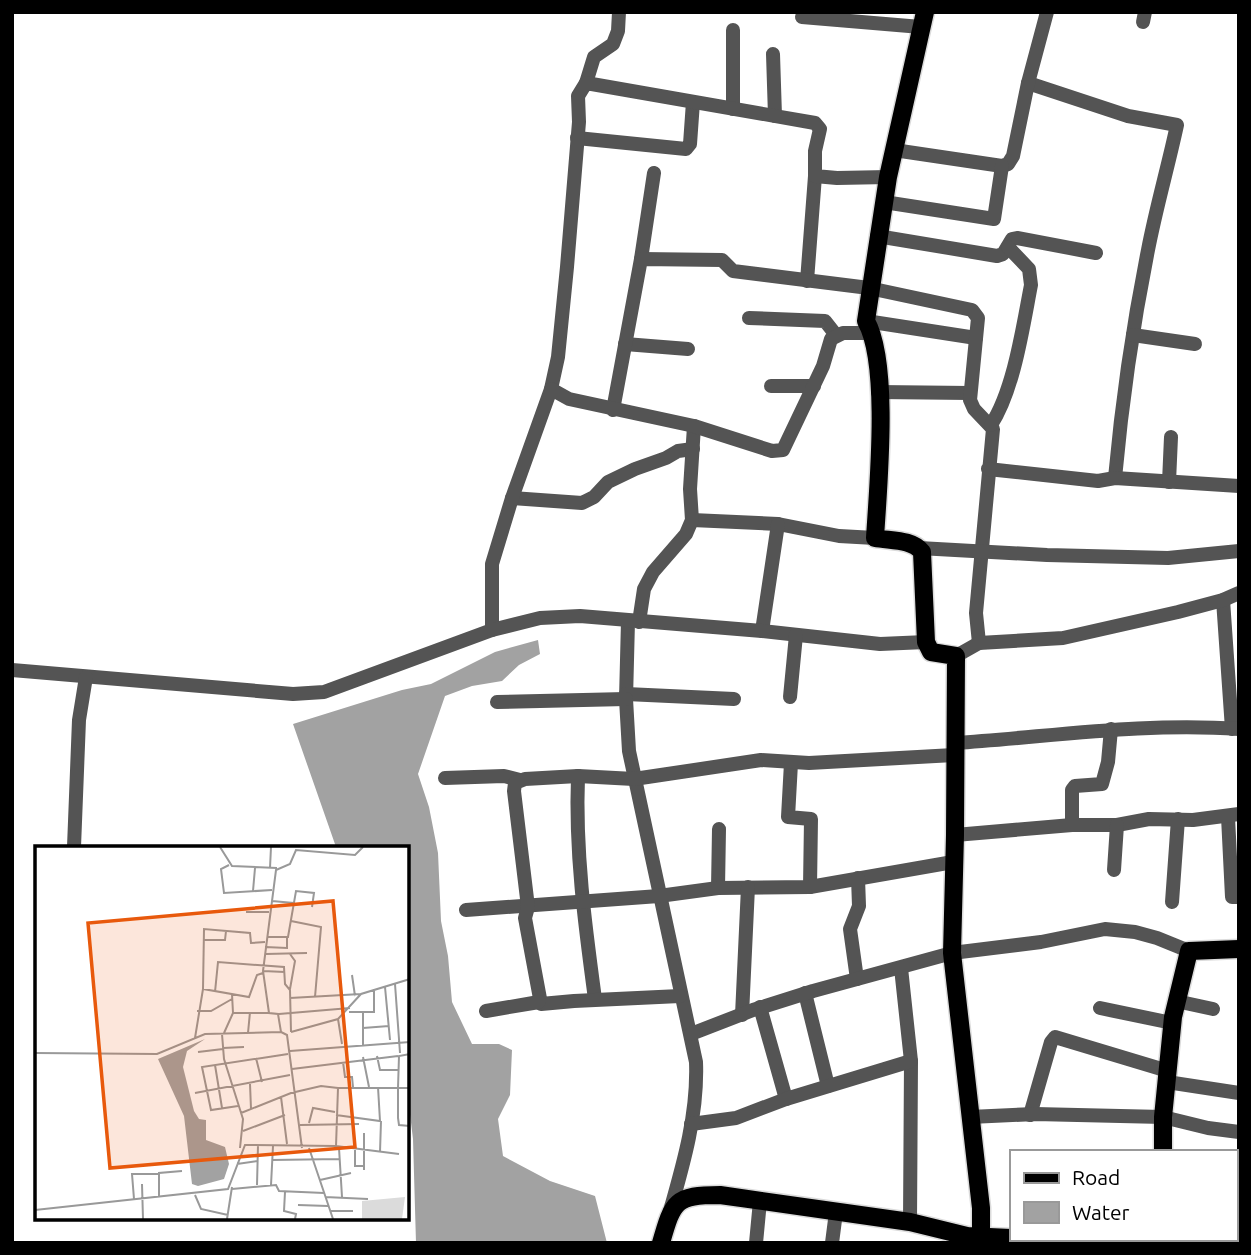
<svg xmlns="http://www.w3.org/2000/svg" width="1251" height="1255" font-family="Ubuntu,sans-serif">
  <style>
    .water { fill: #a2a2a2 }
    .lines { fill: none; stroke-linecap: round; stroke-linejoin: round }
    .major-casing { stroke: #dbdbdb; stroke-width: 21 }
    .minor { stroke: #545454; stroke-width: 14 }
    .major { stroke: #000; stroke-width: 18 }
    .inset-road { fill: none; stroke: #999; stroke-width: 2 }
    .view { fill: #e8590c; fill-opacity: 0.15; stroke: #e8590c; stroke-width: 3.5 }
    .inset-edge { fill: none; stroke: #000; stroke-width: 3.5 }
  </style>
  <rect width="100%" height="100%" fill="#fff"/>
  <polygon class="water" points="538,640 540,654 519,665 502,681 472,686 445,696 418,774 429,807 438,853 441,921 448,956 452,1002 472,1044 499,1044 512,1050 510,1095 498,1119 503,1156 550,1181 595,1196 607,1243 416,1243 413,1139 408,1098 408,847 336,847 293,724 402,690 431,684 495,652"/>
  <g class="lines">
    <g class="major-casing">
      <g id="major">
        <path d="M925,12l-37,165 -22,144c24,43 12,166 9,217 16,3 37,1 47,14l4,90 5,10 25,4 -1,179 -3,118 29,255v29"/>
        <polyline points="1163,1152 1163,1117 1173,1017 1189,951 1239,949"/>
        <polyline points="1032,1239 1100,1243"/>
        <path d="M661,1243c12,-42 14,-48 59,-48l190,27 57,14 44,2"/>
        <polyline points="1151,1243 1157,1242 1159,1239"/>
      </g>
    </g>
    <g class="minor">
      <polyline points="802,17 921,27"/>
      <polyline points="1143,22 1145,12"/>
      <polyline points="773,54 775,116"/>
      <polyline points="586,83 594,57 613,44 618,31 619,12"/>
      <path d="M1028,83l100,33 49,9c-9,42 -21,83 -29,125 -15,75 -26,151 -33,228"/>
      <polyline points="733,109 733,30"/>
      <polyline points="577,138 686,149 690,144 693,102"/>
      <polyline points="894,150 1002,166 1008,164 1013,156 1028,83 1047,12"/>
      <polyline points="884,202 994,219 1002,166"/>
      <polyline points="877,236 997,256 1003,254 1012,239 1017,238 1096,253"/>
      <polyline points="641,259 654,173"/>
      <polyline points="807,281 815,176"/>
      <polyline points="749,318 825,321 836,335"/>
      <polyline points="866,321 976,338"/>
      <polyline points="1133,335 1195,344"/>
      <polyline points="625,344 688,349"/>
      <polyline points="771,386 814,386"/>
      <polyline points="551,389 558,357 567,267 579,122 578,96 586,83 815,123 820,129 815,151 815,176 837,178 888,177"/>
      <polyline points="878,392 970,393"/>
      <polyline points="613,410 641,259 722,260 733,271 869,288 972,310 978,318 970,400 974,409 993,429 976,613 979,643"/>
      <path d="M991,425c23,-35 32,-99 40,-140l-2,-16 -21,-22"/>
      <polyline points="988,469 1098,481 1115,478 1239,486"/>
      <polyline points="1169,482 1171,437"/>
      <polyline points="512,498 582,503 594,497 608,482 635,469 666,458 678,451 693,449"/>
      <polyline points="692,520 778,524 839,536 875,538"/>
      <polyline points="919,548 1047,555 1168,558 1239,551"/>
      <polyline points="1223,600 1232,729"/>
      <path d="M628,621l-2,78 3,52 67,311c2,51 -12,100 -26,149"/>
      <polyline points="639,622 644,589 653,572 686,534 692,520 690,489 694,426"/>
      <polyline points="492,630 492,564 512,498 551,389 569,399 694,426 772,451 783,450 823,366 831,339 843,333 872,333"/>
      <polyline points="762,631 778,524"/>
      <polyline points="956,656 979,643 1063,638 1178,612 1223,600 1239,593"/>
      <polyline points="12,670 293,694 324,692 492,630 540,618 580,616 762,631 880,644 926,642"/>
      <polyline points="626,694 734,699"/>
      <polyline points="790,697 796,635"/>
      <polyline points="497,702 626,699"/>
      <path d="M955,743c94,-6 189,-21 284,-14"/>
      <polyline points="791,763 788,817 811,819 810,887"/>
      <path d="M578,776c-3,75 7,149 17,223"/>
      <polyline points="445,778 504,776 520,780"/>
      <polyline points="1228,817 1232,897 1239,897"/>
      <polyline points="1072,825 1072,790 1075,786 1102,784 1108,762 1111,729"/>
      <polyline points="955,835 1072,825 1117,825 1149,819 1193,820 1239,814"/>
      <polyline points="74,847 79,720 86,677"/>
      <polyline points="1114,870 1117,825"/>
      <polyline points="718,888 719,829"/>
      <polyline points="1172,902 1178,819"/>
      <polyline points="466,910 659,896 718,888 810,887 953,862"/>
      <polyline points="901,968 911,1061 910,1222"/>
      <polyline points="857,979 850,929 859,906 858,878"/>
      <polyline points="805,993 828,1086"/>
      <polyline points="680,996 574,1001 541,1004 525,918 528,907 514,791 515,783 525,779 578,776 634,779 761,760 809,763 954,755"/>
      <polyline points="1176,1001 1213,1009"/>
      <polyline points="760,1007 786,1099"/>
      <polyline points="1100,1008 1172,1023"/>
      <polyline points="486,1011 539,1002"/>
      <polyline points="742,1015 748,887"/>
      <polyline points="691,1034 753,1010 813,991 952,953 1041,942 1105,929 1135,932 1157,938 1189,951"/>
      <polyline points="1167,1082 1239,1093"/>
      <polyline points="1030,1115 1051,1042 1055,1037 1168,1071"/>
      <polyline points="970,1117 1035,1114 1163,1117 1208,1128 1239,1132"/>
      <polyline points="691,1124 736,1118 786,1099 911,1061"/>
      <polyline points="1021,1239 1022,1243"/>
      <polyline points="756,1243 760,1201"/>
      <polyline points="832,1243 836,1212"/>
    </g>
    <use href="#major" class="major"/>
  </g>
  <g transform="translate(35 846)">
    <rect width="374" height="374" fill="#fff"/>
    <path d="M370,351l-3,22h-40v-18z" fill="#dbdbdb"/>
    <path d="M170,193l-18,12 -4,16 11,44 5,8 7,1v20l19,7 4,17 -5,15 -26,7 -6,-2 -8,-68 -26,-57z" fill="#a2a2a2"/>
    <path class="inset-road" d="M185,1l12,19 45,2M194,19l-8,4 3,24 48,-3M235,22l1,-21M218,45l2,-23M237,55l22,2M211,66h23M256,75l30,6 -6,70M233,91h20l8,-46 18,2 -2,14M169,94h21l1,-9M230,101l22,1v-10M231,108l41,-1M228,125l22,1M317,129l3,21M360,138l5,69M350,141l5,53M168,143l1,-60 46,4 1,10 14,-1M255,143l5,-28 -5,-7M180,146l3,-30 66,5 1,17 5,6 1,42M255,152l71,-4M162,165h14l21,-12M314,166h25v-23M198,167h36M244,168l71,-6M303,173l4,25M328,182l26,-2M256,186l47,-13 23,-25 49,-15M189,187l9,-20 -1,-19M213,187l2,-21M187,188l2,25 19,60 -3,29M160,192l8,-49 46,8 8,-22 6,-2M328,199v-33M188,202l21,-1M255,205l120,-9M163,206l25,-3M0,207l122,1 48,-20 76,-2M342,210l3,14h18M328,211l6,30M221,212l6,24M308,216l2,15h7l1,10M180,219l7,43M257,223l106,-13M215,238l1,25M375,242h-12v30l1,7 11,1M160,247l95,-18M246,251l6,47M203,260l-27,4 -9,-43 86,-13M206,267l50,-20 30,-7 17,2M301,269l44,6 -2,-34M274,277l4,-15 22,4M265,279l59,-1M208,285l42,-16M301,300l63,8M267,302l-15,-113 -6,-3 -3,-18 -9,-1 -6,-42 13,-101 14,-6 6,-14 59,5 8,-8M274,302l24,71M304,302l3,49M320,304v16h9M345,306l1,-31M237,314l68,-1M202,318l21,-3M329,324v-37M285,334l31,-7M107,338l1,35M222,339l1,-40M236,339l2,-39M197,343l44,-4 3,6 45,2M250,346l-1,19 12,3 -1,5M160,349l6,14 27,6M124,350v-23l23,-2M290,351l43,2M99,353l-2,-25h27M263,359l30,1M0,364l193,-21 17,-44 91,1 2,-58h60l1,-32 11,-2M295,365h23M192,373l5,-32"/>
    <path class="view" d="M298,55l22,246 -245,21 -22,-245z"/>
    <rect width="374" height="374" class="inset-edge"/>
  </g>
  <rect width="1251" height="1255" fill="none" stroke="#000000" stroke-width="28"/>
  <rect x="1010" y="1150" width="228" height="91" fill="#ffffff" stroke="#999999" stroke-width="2"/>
  <rect x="1024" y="1173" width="35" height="10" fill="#000000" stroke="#999999" stroke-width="2"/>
  <text x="1072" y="1185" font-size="21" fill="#000000">Road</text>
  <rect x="1024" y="1202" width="35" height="21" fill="#a2a2a2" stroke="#999999" stroke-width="2"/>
  <text x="1072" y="1220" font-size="21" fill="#000000">Water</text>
</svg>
